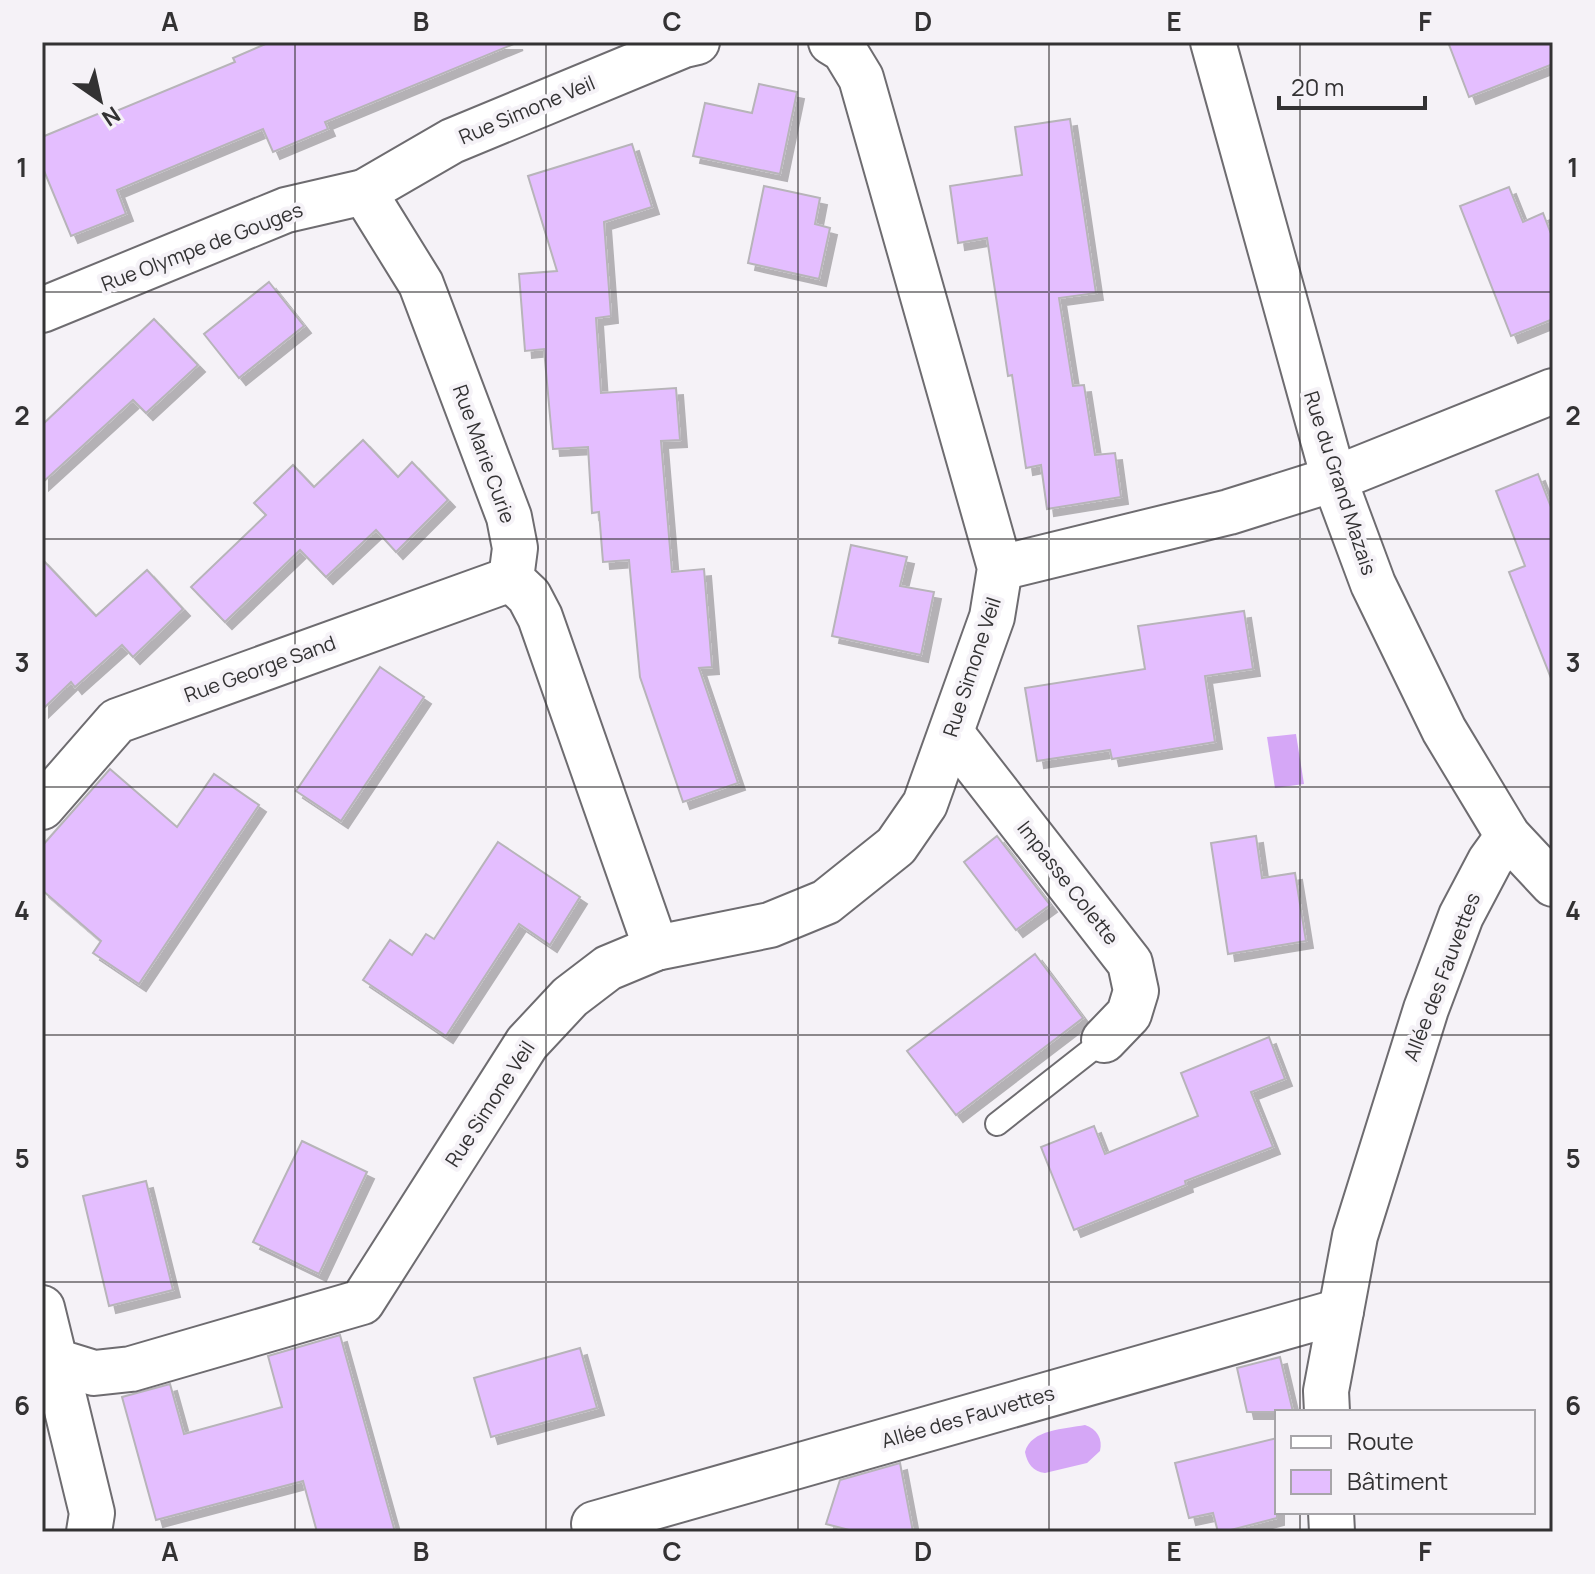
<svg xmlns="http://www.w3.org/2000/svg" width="1595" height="1574" font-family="Manrope,sans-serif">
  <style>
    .water { fill: #d5a7f6 }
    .building { fill: #e4beff; stroke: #b7b4b9; stroke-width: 2; filter: url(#shadow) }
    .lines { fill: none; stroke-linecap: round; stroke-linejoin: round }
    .lane-casing { stroke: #6e6c70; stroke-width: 26 }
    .street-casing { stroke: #6e6c70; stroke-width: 48 }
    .lane { stroke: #fff; stroke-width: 22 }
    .street { stroke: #fff; stroke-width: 44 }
    .grid { fill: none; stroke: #333233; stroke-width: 2; stroke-opacity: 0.55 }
    .labels { text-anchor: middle; stroke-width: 8; stroke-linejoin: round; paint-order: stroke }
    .street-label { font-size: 20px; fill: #333233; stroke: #f5f2f7 }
    .neatline { fill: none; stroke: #333233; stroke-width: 3 }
    .grid-label { font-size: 26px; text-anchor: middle; font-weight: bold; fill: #333233 }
  </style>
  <defs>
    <filter id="shadow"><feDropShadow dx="7" dy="7" stdDeviation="0" flood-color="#0004"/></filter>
  </defs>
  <rect width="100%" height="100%" fill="#f5f2f7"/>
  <g class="water">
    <polygon points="1296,734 1304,784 1275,788 1267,737"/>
    <path d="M1085,1425c12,4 18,14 15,26l-13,12 -42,10c-12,-1 -18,-10 -20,-21 6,-23 40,-23 60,-27z"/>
  </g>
  <g class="building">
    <polygon points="270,42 516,43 325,122 328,129 273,152 263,129 117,190 126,214 71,236 42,166 42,137 112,108 114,112 235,62 233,58"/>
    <polygon points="1448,42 1553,42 1553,64 1469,97"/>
    <polygon points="759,84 797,92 780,174 693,156 705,103 752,113"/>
    <polygon points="1070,119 1096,293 1059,298 1073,386 1084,385 1095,455 1115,453 1121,497 1047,509 1041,465 1026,468 1012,375 1008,376 987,238 958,243 950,186 1022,175 1015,127"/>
    <polygon points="632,144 652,207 604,222 611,316 596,318 601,393 676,388 680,440 661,441 672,572 704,569 712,667 699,668 738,783 683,802 640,677 629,560 603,562 599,512 592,513 588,447 553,449 544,349 525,351 519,274 557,271 528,176"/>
    <polygon points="764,186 820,198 815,224 830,228 819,279 748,263"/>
    <polygon points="1509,187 1523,222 1543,213 1553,239 1553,319 1511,336 1460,206"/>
    <polygon points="269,282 304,326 239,378 204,334"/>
    <polygon points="154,319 198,365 146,413 133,400 42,483 42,425"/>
    <polygon points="363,440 398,477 412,462 448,500 396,552 376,530 326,577 300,550 225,622 191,587 266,515 254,503 293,465 314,487"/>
    <polygon points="1538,474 1553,512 1553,677 1551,678 1509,572 1525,566 1496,491"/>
    <polygon points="851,545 907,557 900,586 934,592 921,655 832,636"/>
    <polygon points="42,559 96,616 147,570 183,609 133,657 122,645 75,687 71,682 42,710"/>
    <polygon points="1244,611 1253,669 1205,676 1215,742 1112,759 1110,750 1037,761 1025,688 1145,669 1138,626"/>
    <polygon points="380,667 424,697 341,821 296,791"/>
    <polygon points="110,769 177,827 214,774 259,805 139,984 93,953 101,941 42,890 42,846"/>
    <polygon points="997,836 1050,905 1016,930 964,862"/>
    <polygon points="1256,836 1262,878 1295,873 1306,941 1228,954 1211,843"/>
    <polygon points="498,842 580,897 550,945 519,924 446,1036 363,980 390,940 412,955 426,934 434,939"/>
    <polygon points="1035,954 1083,1018 956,1115 907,1051"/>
    <polygon points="1269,1037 1285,1079 1251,1092 1273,1147 1185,1181 1186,1185 1074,1230 1041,1147 1094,1126 1105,1154 1198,1116 1181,1073"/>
    <polygon points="302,1141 367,1172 319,1274 253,1242"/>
    <polygon points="146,1181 173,1290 109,1306 83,1196"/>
    <polygon points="340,1335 395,1532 317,1532 303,1481 156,1520 122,1397 170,1384 184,1434 282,1407 268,1356"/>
    <polygon points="580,1348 597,1408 491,1437 474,1378"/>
    <polygon points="1280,1357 1293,1412 1247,1412 1237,1368"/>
    <polygon points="1277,1438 1277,1518 1223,1532 1218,1532 1213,1513 1189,1518 1175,1463"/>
    <polygon points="900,1463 913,1532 857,1532 826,1524 840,1480"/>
  </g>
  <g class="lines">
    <g class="lane-casing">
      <polyline id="lane" points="997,1124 1104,1040"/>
    </g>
    <g class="street-casing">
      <g id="street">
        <polyline points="1213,42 1334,479 1373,584 1444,730 1508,836 1553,884"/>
        <polyline points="364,192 421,284 509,517 515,548 511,579 529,596 540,617 656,948"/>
        <polyline points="42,310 286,210 364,192 452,141 684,45 697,42"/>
        <polyline points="1000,568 1229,512 1334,479 1553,391"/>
        <polyline points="951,733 1130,963 1136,991 1129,1014 1104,1040"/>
        <polyline points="42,807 117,721 511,579"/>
        <polyline points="42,1308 55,1361 94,1373 131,1369 362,1302 527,1043 570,997 608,968 656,948 770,925 826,902 896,846 925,804 992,617 1000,568 861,78 844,50 831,42"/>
        <polyline points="55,1361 92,1513 89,1532"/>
        <polyline points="1327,1412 1326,1391 1355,1236 1426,1009 1461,916 1490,861 1508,836"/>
        <polyline points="1331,1512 1332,1532"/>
        <polyline points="594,1524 1341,1311"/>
      </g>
    </g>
    <use href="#lane" class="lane"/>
    <use href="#street" class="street"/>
  </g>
  <path class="grid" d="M295,42v1490M546,42v1490M798,42v1490M1049,42v1490M1300,42v1370M42,292h1511M42,539h1511M42,787h1511M42,1035h1511M42,1282h1511M1300,1512v20"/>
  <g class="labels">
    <g class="street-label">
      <text transform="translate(527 110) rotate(-23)" y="7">Rue Simone Veil</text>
      <text transform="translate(202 247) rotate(-21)" y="7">Rue Olympe de Gouges</text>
      <text transform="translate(484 454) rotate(70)" y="7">Rue Marie Curie</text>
      <text transform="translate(1340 483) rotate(72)" y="7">Rue du Grand Mazais</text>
      <text transform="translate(972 667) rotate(-72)" y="7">Rue Simone Veil</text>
      <text transform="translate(260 669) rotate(-20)" y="7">Rue George Sand</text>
      <text transform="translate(1068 883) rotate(52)" y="7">Impasse Colette</text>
      <text transform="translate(1442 977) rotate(-69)" y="7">Allée des Fauvettes</text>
      <text transform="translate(490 1104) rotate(-57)" y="7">Rue Simone Veil</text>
      <text transform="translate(968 1417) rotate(-16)" y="7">Allée des Fauvettes</text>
    </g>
  </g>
  <rect width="1595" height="1574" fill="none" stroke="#f5f2f7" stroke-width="88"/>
  <rect x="1275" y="1410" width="260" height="104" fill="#f5f2f7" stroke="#a7a5a9" stroke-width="2"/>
  <rect x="1291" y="1436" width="40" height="12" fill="#ffffff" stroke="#a7a5a9" stroke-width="2"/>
  <text x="1347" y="1450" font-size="24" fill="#333233">Route</text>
  <rect x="1291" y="1470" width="40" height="24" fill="#e4beff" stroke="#a7a5a9" stroke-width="2"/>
  <text x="1347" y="1490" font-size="24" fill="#333233">Bâtiment</text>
  <g transform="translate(100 100) rotate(146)" stroke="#f5f2f7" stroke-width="6" paint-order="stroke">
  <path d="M0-6L14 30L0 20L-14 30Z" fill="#333233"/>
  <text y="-12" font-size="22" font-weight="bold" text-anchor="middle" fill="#333233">N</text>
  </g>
  <path d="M1279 96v12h146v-12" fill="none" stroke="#333233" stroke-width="4"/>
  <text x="1291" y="96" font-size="24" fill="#333233" stroke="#f5f2f7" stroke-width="6" paint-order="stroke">20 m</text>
  <rect x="44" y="44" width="1507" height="1486" class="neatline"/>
  <g class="grid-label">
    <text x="170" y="31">A</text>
    <text x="421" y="31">B</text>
    <text x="672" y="31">C</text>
    <text x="923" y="31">D</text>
    <text x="1174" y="31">E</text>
    <text x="1425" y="31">F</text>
    <text x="22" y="177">1</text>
    <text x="1573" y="177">1</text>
    <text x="22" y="425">2</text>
    <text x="1573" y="425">2</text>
    <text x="22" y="672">3</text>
    <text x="1573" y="672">3</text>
    <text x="22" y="920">4</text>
    <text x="1573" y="920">4</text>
    <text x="22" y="1168">5</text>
    <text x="1573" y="1168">5</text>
    <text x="22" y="1415">6</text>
    <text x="1573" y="1415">6</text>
    <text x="170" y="1561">A</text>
    <text x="421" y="1561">B</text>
    <text x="672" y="1561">C</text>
    <text x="923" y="1561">D</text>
    <text x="1174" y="1561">E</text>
    <text x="1425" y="1561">F</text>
  </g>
</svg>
